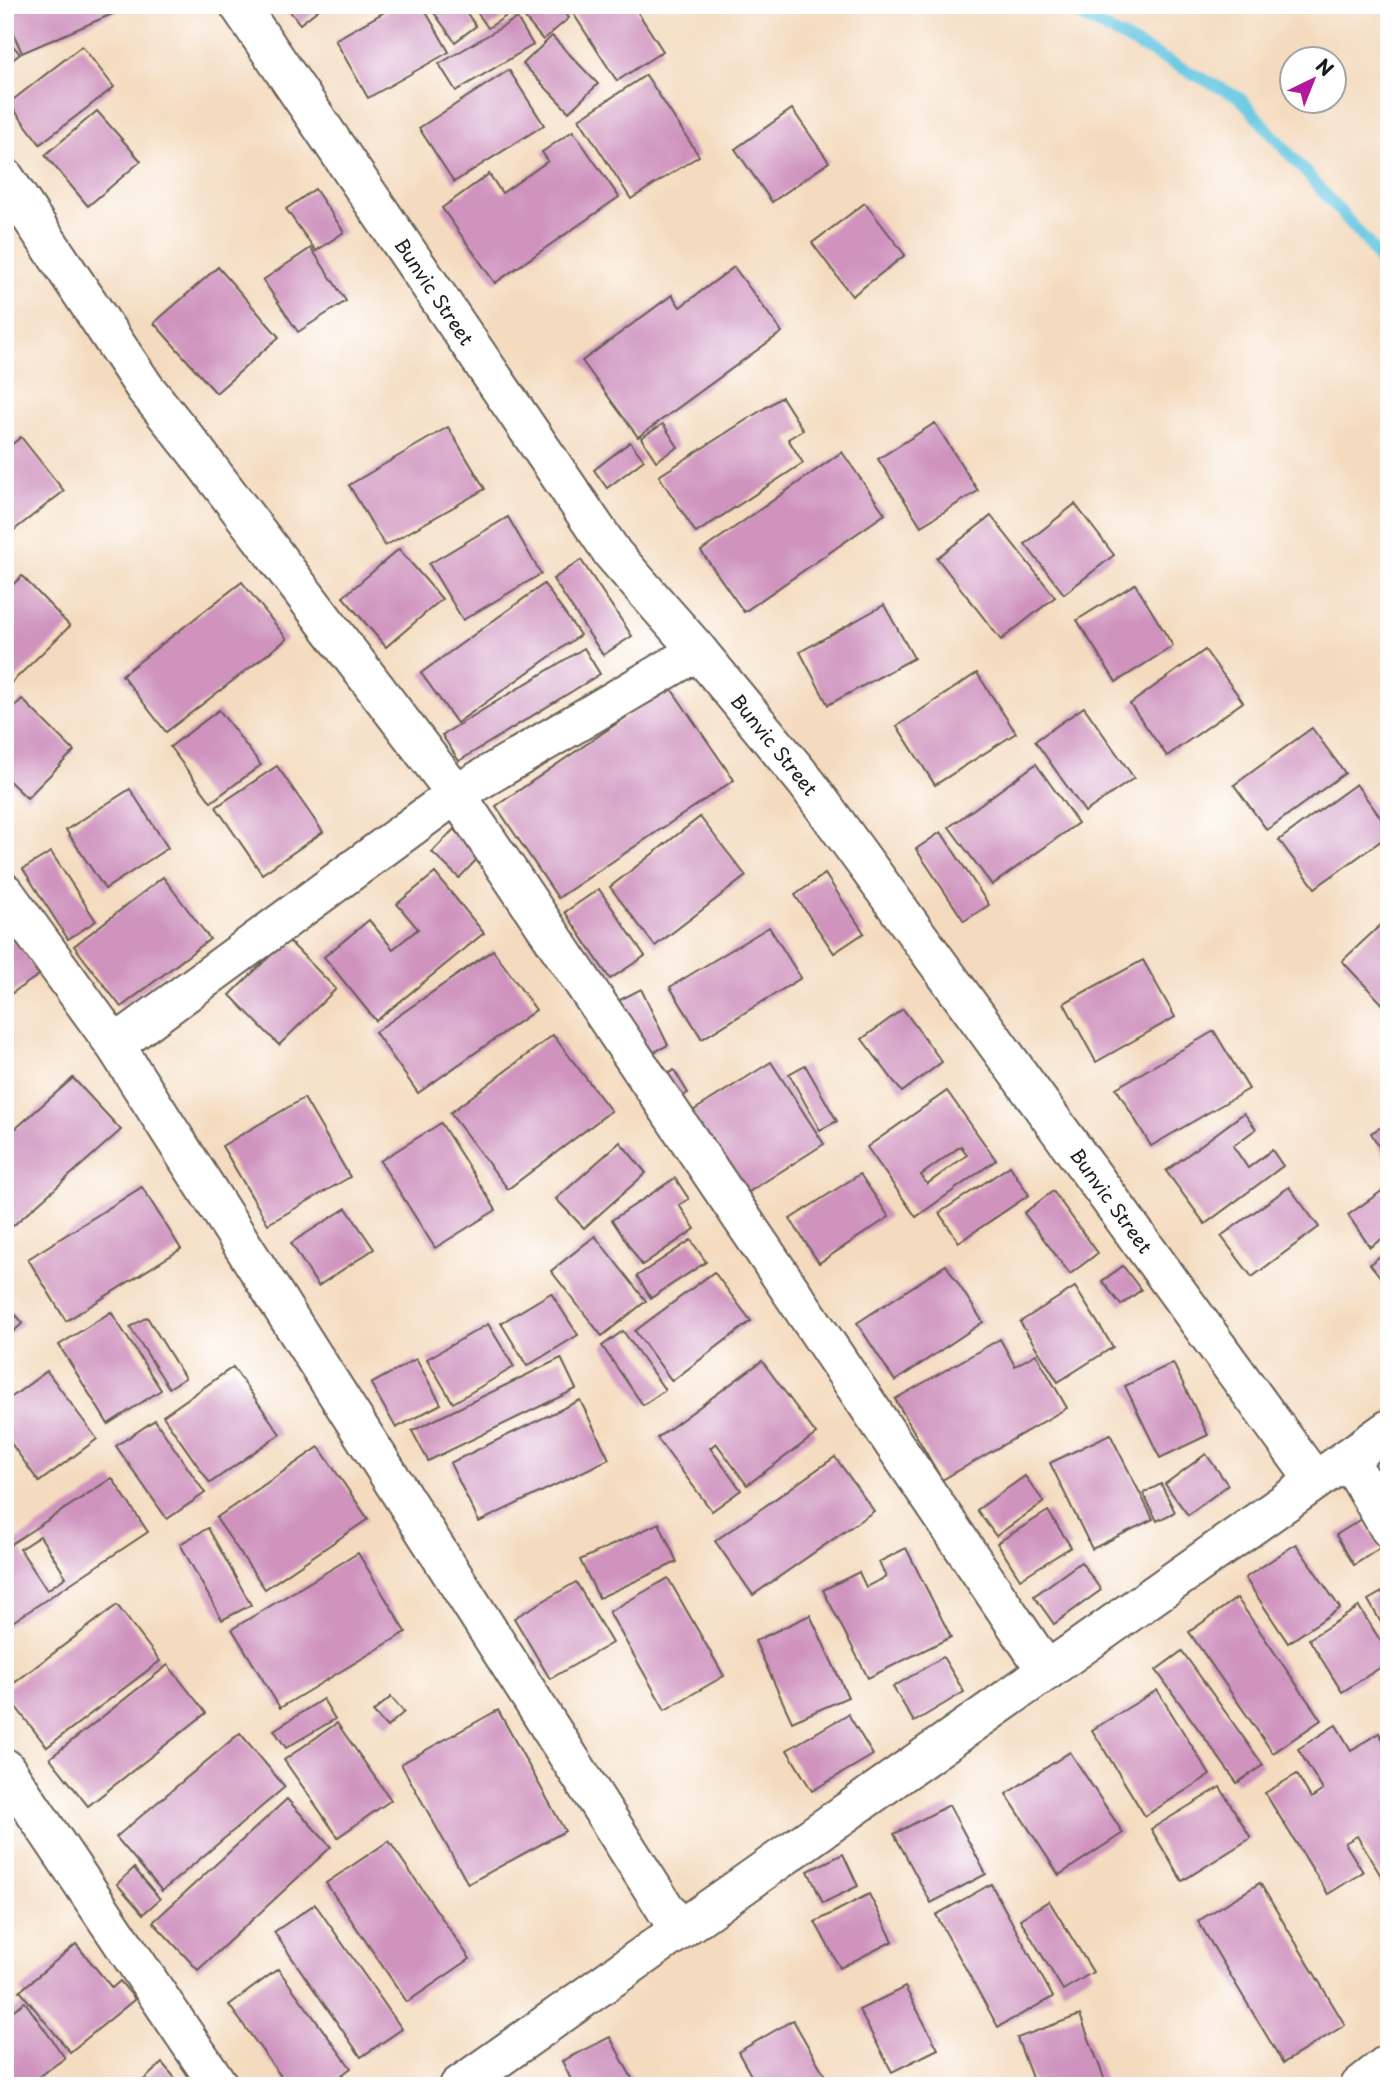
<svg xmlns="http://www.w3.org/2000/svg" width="1394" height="2091" font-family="'Playpen Sans',sans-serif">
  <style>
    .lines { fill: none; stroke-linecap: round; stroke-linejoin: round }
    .stream { stroke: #64c6e2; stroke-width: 12 }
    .building { fill: #cf93be; fill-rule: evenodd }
    .street-casing { stroke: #685f55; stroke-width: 42 }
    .street { stroke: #fff; stroke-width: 38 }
    .labels { text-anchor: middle; stroke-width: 5; stroke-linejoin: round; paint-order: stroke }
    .street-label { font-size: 19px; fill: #1c1c1c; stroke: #fff }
  </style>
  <rect width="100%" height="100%" fill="#fff"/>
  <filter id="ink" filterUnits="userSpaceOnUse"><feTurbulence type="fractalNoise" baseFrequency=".0143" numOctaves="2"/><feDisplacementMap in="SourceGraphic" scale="14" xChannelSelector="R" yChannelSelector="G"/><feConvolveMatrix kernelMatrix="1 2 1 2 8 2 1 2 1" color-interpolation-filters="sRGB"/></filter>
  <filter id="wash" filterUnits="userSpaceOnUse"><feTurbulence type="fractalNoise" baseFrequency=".00686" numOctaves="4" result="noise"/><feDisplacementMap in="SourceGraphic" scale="28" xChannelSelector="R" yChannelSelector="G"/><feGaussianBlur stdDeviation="1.57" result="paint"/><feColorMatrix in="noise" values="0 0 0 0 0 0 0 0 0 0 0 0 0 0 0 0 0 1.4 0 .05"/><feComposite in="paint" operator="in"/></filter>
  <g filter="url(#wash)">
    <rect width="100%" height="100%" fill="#f4dbbf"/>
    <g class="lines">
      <polyline class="stream" points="1060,5 1240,98 1368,243 1389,276"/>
    </g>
    <g id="blocks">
      <g class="building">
        <polygon points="5,5 133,5 22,53 5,15"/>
        <polygon points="285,5 324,5 300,24"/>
        <polygon points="397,5 422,5 449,52 368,98 335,40"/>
        <polygon points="433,5 461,5 476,26 455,42 430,7"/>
        <polygon points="472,5 523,5 488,28"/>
        <polygon points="538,5 558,5 569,18 543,40 524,17"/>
        <polygon points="578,5 633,5 663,51 617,81 571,10"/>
        <polygon points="517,18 533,45 456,91 439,64"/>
        <polygon points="5,36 20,54 5,66"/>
        <polygon points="552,36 598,84 569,112 523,64"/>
        <polygon points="82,46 114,87 40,144 9,103"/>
        <polygon points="509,70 544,125 454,182 419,128"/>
        <polygon points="646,75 699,156 631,199 579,119"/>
        <polygon points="792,109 829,162 772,202 735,149"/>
        <polygon points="97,111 141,161 88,206 45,155"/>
        <polygon points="573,131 619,197 495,283 442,208 489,174 502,193 548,161 542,152"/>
        <polygon points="315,189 344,232 316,251 286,209"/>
        <polygon points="865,203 905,255 852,296 812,243"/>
        <polygon points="311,248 346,301 298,332 263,280"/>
        <polygon points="218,267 279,337 216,393 154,323"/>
        <polygon points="734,267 782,332 638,437 582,361 672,295 680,307"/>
        <polygon points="782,397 803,430 788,439 803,463 696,533 659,476"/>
        <polygon points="935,423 978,491 921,526 878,459"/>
        <polygon points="663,424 678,447 656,461 641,438"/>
        <polygon points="448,427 485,489 385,546 349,485"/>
        <polygon points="21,437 64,491 13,531 5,522 5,450"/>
        <polygon points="630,442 644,460 607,488 594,470"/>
        <polygon points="842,452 885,514 744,612 701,551"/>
        <polygon points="1075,504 1114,555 1064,594 1025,544"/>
        <polygon points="991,516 1055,597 1001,640 937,558"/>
        <polygon points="508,517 541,574 463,620 429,564"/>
        <polygon points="399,549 442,599 386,647 343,597"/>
        <polygon points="581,560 632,636 603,655 553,579"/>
        <polygon points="22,576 70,626 5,689 5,592"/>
        <polygon points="242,582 287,639 166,732 122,675"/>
        <polygon points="544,584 580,635 457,723 421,673"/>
        <polygon points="1135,584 1173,646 1116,682 1077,620"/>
        <polygon points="884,605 914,658 828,705 800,652"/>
        <polygon points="584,648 600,674 459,761 442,735"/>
        <polygon points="1205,650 1243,702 1167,756 1130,704"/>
        <polygon points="977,673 1016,733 935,785 897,726"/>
        <polygon points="670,687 734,780 558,898 496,806"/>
        <polygon points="22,699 74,751 27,798 5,777 5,716"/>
        <polygon points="1084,707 1134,778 1085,812 1035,741"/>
        <polygon points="219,710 261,765 211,802 170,747"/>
        <polygon points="1312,728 1345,773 1267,830 1234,785"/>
        <polygon points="1036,764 1078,823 992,885 949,827"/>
        <polygon points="277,766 323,832 262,874 216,807"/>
        <polygon points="1356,784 1389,829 1389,835 1315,888 1279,840"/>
        <polygon points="130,789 168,848 105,889 66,830"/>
        <polygon points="700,817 746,876 655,946 610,887"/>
        <polygon points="454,829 481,855 459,878 432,852"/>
        <polygon points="941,832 989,905 964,921 916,849"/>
        <polygon points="51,852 96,921 68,939 23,869"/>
        <polygon points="435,873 484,933 376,1021 324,957 369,920 393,949 418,929 397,904"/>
        <polygon points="825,874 864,933 834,953 795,895"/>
        <polygon points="163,877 210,939 121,1007 74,946"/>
        <polygon points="599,889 645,956 610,979 565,912"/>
        <polygon points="1389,917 1389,1011 1342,961"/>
        <polygon points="5,922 39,975 12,993 5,982"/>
        <polygon points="769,927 801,978 702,1039 670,987"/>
        <polygon points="287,939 336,989 279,1045 230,995"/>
        <polygon points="493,950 536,1010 418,1093 375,1032"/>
        <polygon points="1143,960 1175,1017 1096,1062 1064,1003"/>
        <polygon points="641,989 668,1045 643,1058 616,1002"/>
        <polygon points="903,1009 942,1062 902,1092 862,1039"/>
        <polygon points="1214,1031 1249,1089 1151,1146 1116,1088"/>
        <polygon points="553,1035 611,1111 508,1189 450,1113"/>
        <polygon points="771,1062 824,1144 744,1195 691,1112"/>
        <polygon points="805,1065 837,1121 820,1130 789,1074"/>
        <polygon points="674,1070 688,1093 671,1103 658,1081"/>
        <polygon points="73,1078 121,1130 5,1233 5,1138"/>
        <path d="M947,1091l49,69 -80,57 -49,-70zM961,1146l6,9 -40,29 -6,-9z"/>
        <polygon points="304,1098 350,1177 268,1224 222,1146"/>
        <polygon points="1244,1113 1256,1129 1233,1146 1248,1168 1272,1150 1283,1166 1205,1224 1166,1171"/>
        <polygon points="441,1123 496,1210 435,1248 380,1161"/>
        <polygon points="1389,1123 1389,1164 1371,1133"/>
        <polygon points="620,1142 646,1173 584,1228 556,1199"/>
        <polygon points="1010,1166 1029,1195 959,1242 939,1213"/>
        <polygon points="860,1174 889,1217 819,1263 790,1219"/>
        <polygon points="675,1178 689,1199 679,1205 695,1229 642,1265 612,1220"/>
        <polygon points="1389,1186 1389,1234 1370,1247 1348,1215"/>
        <polygon points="142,1187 181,1249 66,1321 28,1259"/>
        <polygon points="1289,1187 1319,1227 1252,1277 1221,1236"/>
        <polygon points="1053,1191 1098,1253 1070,1274 1024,1213"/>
        <polygon points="346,1208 374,1249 318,1286 291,1243"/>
        <polygon points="595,1236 646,1301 602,1336 551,1271"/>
        <polygon points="691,1240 706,1262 651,1298 637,1276"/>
        <polygon points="1389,1249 1389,1288 1370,1264"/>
        <polygon points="946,1265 983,1322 895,1381 857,1323"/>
        <polygon points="1123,1266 1141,1290 1121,1305 1102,1281"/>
        <polygon points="714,1272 751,1321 672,1381 635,1331"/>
        <polygon points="1075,1287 1113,1347 1058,1382 1020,1322"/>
        <polygon points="551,1293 578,1335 527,1366 501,1323"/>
        <polygon points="5,1303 23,1323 5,1339"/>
        <polygon points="111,1312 161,1390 108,1424 59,1345"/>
        <polygon points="147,1317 185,1378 169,1388 130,1327"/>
        <polygon points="488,1324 514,1367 453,1403 427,1359"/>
        <polygon points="623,1331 665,1390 643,1405 602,1346"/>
        <polygon points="1000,1339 1015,1366 1036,1354 1067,1408 942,1480 895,1399"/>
        <polygon points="561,1358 576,1389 428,1461 412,1431"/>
        <polygon points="416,1359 441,1404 396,1428 371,1384"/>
        <polygon points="762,1361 816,1434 747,1485 716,1443 710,1448 741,1490 712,1511 657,1438"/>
        <polygon points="1173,1363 1208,1435 1160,1458 1125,1386"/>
        <polygon points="233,1367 280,1434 210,1483 163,1416"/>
        <polygon points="47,1371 97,1439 39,1482 5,1435 5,1402"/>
        <polygon points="580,1400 609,1459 479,1522 450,1463"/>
        <polygon points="155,1420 205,1493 167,1519 116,1446"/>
        <polygon points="1110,1434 1153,1519 1092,1549 1050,1463"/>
        <polygon points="319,1447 368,1519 265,1589 216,1518"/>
        <polygon points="1206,1454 1228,1485 1188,1515 1165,1484"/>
        <polygon points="835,1457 874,1511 753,1595 715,1541"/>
        <polygon points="1025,1476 1044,1502 996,1536 977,1510"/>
        <path d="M112,1478l36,54 -143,95v-79zM40,1536l26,41 -19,13 -27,-41z"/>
        <polygon points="1161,1484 1175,1512 1157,1521 1143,1493"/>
        <polygon points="1048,1511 1071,1547 1020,1579 997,1543"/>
        <polygon points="1362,1519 1380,1548 1354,1565 1336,1535"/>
        <polygon points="659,1523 677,1562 599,1598 580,1560"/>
        <polygon points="208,1528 251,1605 222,1620 180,1544"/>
        <polygon points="1296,1544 1340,1608 1288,1643 1245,1578"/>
        <polygon points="906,1548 951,1637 868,1678 823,1590 859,1572 866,1587 886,1577 879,1562"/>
        <polygon points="358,1553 406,1632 280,1708 232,1629"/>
        <polygon points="1081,1562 1101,1590 1054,1624 1034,1596"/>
        <polygon points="668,1578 724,1676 665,1710 609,1612"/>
        <polygon points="576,1582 612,1643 550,1679 514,1618"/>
        <polygon points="1389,1588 1389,1636 1368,1600"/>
        <polygon points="1237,1598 1321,1720 1273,1753 1189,1632"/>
        <polygon points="117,1605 160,1661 47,1747 5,1693 5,1690"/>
        <polygon points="1359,1607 1389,1654 1389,1662 1342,1692 1309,1639"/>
        <polygon points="810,1615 848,1697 792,1722 755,1641"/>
        <polygon points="1182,1651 1263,1765 1237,1783 1156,1670"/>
        <polygon points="943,1657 964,1692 914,1722 893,1687"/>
        <polygon points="168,1665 206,1713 88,1806 50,1758"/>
        <polygon points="1157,1690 1210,1775 1145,1816 1092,1730"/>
        <polygon points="391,1697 404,1712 387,1727 373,1712"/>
        <polygon points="323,1699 335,1719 286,1748 274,1730"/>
        <polygon points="498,1710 565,1831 468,1884 401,1764"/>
        <polygon points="848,1714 873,1755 812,1791 787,1750"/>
        <polygon points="337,1723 391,1800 338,1837 284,1760"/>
        <polygon points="1336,1725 1351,1750 1379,1733 1389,1750 1389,1879 1384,1881 1357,1836 1345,1843 1363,1872 1328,1894 1265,1793 1297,1774 1311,1798 1323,1790 1298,1749"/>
        <polygon points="240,1733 285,1787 162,1891 116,1837"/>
        <polygon points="1070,1752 1123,1833 1059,1875 1006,1794"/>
        <polygon points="1220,1787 1251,1838 1182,1881 1151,1829"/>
        <polygon points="287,1799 331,1847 198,1970 153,1922"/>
        <polygon points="949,1805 986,1874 931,1903 894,1834"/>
        <polygon points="389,1841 470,1959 407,2002 326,1883"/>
        <polygon points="843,1854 858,1886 823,1903 808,1871"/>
        <polygon points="134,1868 160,1899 143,1914 117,1884"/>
        <polygon points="1260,1883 1345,2025 1283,2063 1198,1921"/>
        <polygon points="991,1884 1053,1997 998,2027 936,1915"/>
        <polygon points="869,1894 893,1941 840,1968 815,1922"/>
        <polygon points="1049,1901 1093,1972 1063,1990 1020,1919"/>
        <polygon points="315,1904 402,2029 361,2057 274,1932"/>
        <polygon points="76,1944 112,1988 120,1981 135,1999 70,2052 20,1991"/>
        <polygon points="278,1969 351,2068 327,2086 288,2086 229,2005"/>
        <polygon points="905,1987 938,2049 892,2072 859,2010"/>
        <polygon points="25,2002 65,2058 26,2086 5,2086 5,2016"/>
        <polygon points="1080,2015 1107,2086 1035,2086 1017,2038"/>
        <polygon points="793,2020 831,2086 757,2086 738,2052"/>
        <polygon points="610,2037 636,2086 574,2086 562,2061"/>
        <polygon points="162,2063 182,2086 137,2086"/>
      </g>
    </g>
  </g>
  <g filter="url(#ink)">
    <use href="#blocks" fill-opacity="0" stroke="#685f55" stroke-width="2"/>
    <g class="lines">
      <g class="street-casing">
        <g id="street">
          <polyline points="239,5 613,554 698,651 806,782 1315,1481"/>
          <polyline points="5,178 145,388 191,445 456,794 1047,1671"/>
          <polyline points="5,893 115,1045 679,1930"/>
          <polyline points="115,1045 456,794 698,651"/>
          <polyline points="1348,1458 1389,1528"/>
          <polyline points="5,1768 219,2086"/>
          <polyline points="459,2086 1389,1429"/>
          <polyline points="1360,2086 1389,2063"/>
        </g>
      </g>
      <use href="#street" class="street"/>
    </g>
  </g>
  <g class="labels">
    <g class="street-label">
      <text transform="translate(434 292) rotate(56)" y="7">Bunvic Street</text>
      <text transform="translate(774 745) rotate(51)" y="7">Bunvic Street</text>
      <text transform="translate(1111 1201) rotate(54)" y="7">Bunvic Street</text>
    </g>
  </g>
  <rect width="1394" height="2091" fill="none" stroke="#fff" stroke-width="28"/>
  <g transform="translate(1313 80) rotate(43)"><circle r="33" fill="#ffffff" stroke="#a4a4a4" stroke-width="2"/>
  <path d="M0-5L12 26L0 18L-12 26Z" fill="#b5179e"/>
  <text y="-10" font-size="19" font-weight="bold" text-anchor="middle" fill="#1c1c1c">N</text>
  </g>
</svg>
